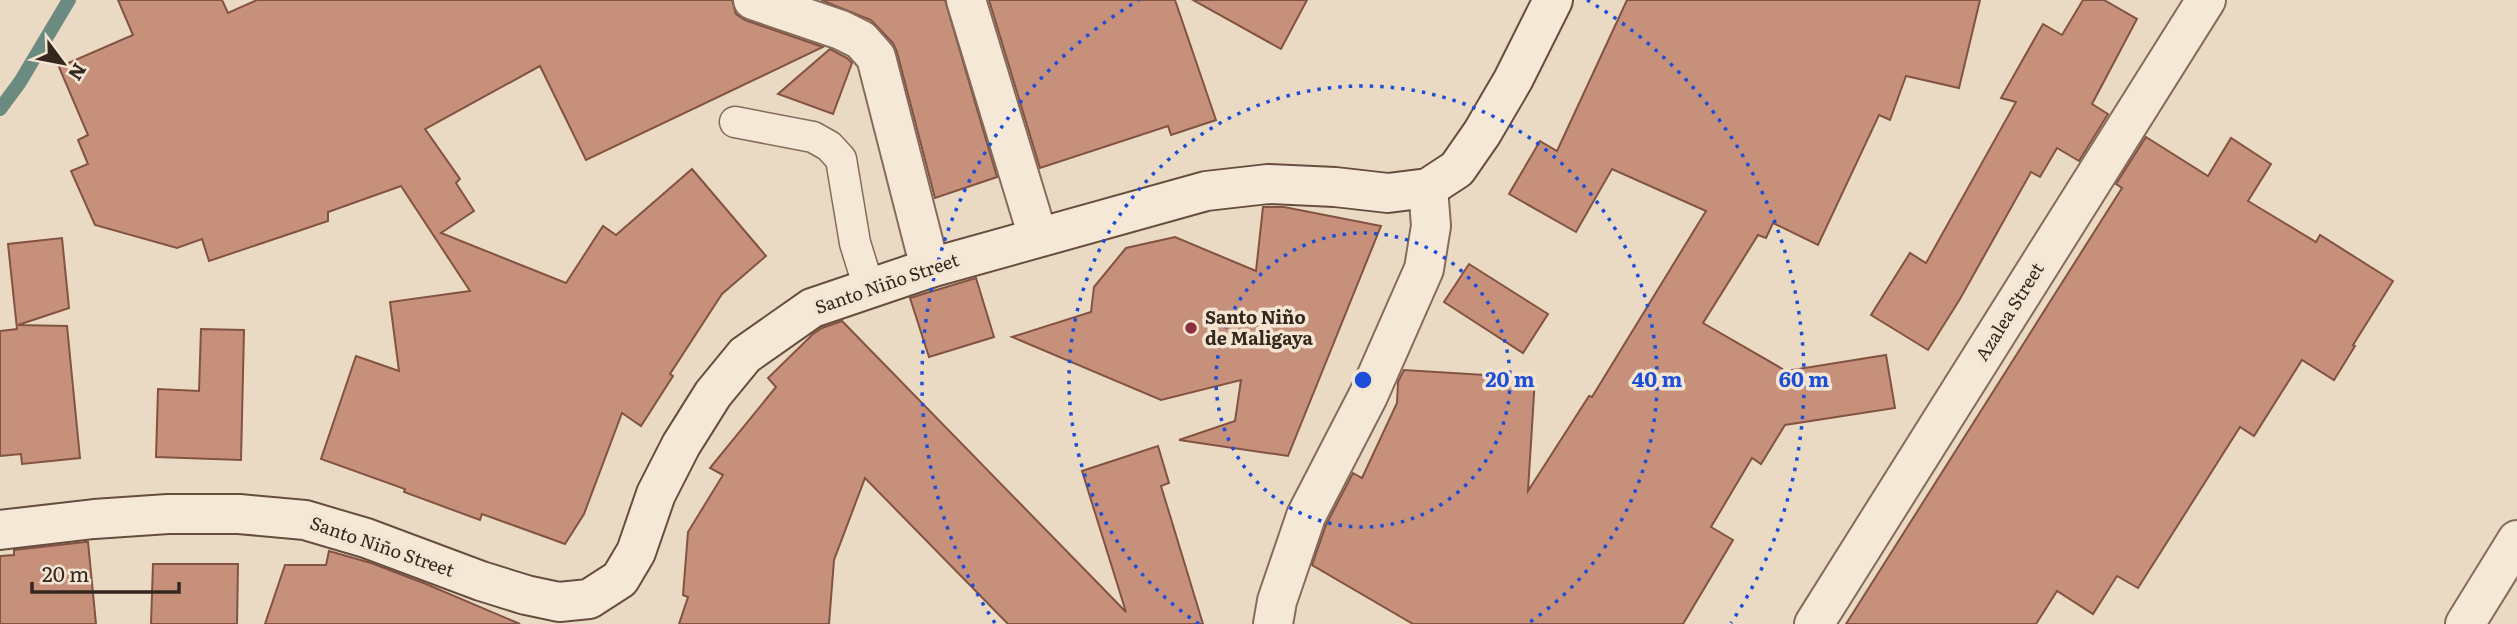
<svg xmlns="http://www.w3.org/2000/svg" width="2517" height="624" font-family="Literata,serif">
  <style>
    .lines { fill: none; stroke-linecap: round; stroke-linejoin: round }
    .stream { stroke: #6c8b80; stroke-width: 14 }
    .building { fill: #c7907b; stroke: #825342; stroke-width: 2 }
    .lane-casing { stroke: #846b5b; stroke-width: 33 }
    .street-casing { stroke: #846b5b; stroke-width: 42 }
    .secondary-casing { stroke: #664d3e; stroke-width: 42 }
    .lane { stroke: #f6e8d6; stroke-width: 30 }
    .street { stroke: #f6e8d6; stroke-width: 38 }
    .secondary { stroke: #f6e8d6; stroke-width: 38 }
    .ring { fill: none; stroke: #1d4ed8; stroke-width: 3.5; stroke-dasharray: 3.5 7 }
    .poi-dot { fill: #8f2f3d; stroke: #f3e5d2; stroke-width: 2.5 }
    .labels { text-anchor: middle; stroke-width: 7; stroke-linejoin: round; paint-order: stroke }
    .street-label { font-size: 18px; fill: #35261e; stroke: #f3e5d2 }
    .poi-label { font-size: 18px; font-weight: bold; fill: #35261e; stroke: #f3e5d2; text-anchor: start }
    .centre { fill: #1d4ed8; stroke: #f3e5d2; stroke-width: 3.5 }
    .ring-label { font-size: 21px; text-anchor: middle; font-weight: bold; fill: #1d4ed8; stroke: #f3e5d2; stroke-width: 7; stroke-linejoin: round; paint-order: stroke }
  </style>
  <rect width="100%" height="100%" fill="#ebdac3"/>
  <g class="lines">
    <polyline class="stream" points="0,109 20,82 69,0"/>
  </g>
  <g class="building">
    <polygon points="118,0 222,0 228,13 257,0 732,0 736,14 745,20 823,47 586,160 540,66 425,129 460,179 456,183 474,211 441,233 566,283 603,226 616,235 692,169 766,256 722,294 670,374 673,376 641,426 622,413 584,514 565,544 482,514 480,520 404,492 405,489 321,459 356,356 399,371 390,302 470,291 401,186 328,212 328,221 209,261 202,239 177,248 95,225 71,171 88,164 78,140 88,135 59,67 133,35"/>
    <polygon points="821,0 945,0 997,177 935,198 897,52 893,43 871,20"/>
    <polygon points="989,0 1175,0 1216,120 1171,135 1168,126 1040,168"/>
    <polygon points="1193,0 1307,0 1281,49"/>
    <polygon points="1627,0 1980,0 1959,88 1906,76 1890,120 1879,115 1818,245 1773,223 1766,238 1758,235 1703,323 1786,371 1886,355 1895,408 1785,425 1761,464 1752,458 1711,527 1733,540 1683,624 1413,624 1312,565 1326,525 1353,473 1362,478 1397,403 1398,382 1404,370 1535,378 1528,491 1589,396 1592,397 1706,211 1612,169 1576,232 1509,194 1540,141 1557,151"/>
    <polygon points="2083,0 2104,0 2137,19 2092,104 2108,114 2079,161 2057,148 2040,177 2031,172 1960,299 1928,350 1871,315 1910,253 1926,263 2016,102 2001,98 2043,24 2062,35"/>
    <polygon points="830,49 847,58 852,63 833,114 778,94"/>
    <polygon points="2146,137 2208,176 2231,138 2271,164 2248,201 2316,242 2320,235 2393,281 2353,345 2355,346 2334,380 2302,360 2254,436 2240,427 2138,588 2117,576 2093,614 2057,591 2036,624 1846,624 2122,188 2116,184"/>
    <polygon points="1263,207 1284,207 1381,226 1288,456 1179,440 1235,421 1241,380 1161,400 1012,337 1091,312 1094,287 1126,248 1175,237 1256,271"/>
    <polygon points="62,238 69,308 18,325 67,326 80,458 22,464 21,454 0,456 0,331 17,329 8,244"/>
    <polygon points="1469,264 1548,314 1523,353 1444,302"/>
    <polygon points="976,278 994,337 929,357 910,298"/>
    <polygon points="842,321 1126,612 1082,471 1158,446 1169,483 1161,486 1203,624 1008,624 865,478 834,560 829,624 679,624 688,597 683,595 688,532 723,475 710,468 776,387 768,378 813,334 822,328"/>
    <polygon points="201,329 244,330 241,460 156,457 158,389 199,391"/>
    <polygon points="85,542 88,542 96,624 0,624 0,556 14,555 14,550"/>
    <polygon points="329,551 371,563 426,584 520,624 265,624 285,565 326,565"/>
    <polygon points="153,564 238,564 237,624 151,624"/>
  </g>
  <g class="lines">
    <g class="lane-casing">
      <polyline id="lane" points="735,122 813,137 829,146 841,159 855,243 869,288"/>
    </g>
    <g class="street-casing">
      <g id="street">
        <polyline points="753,0 841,30 861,40 876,57 930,268"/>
        <polyline points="966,0 1038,237"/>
        <polyline points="1273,624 1277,601 1306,516 1368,396 1424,269 1431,226 1428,188"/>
        <polyline points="1814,624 2206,0"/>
        <polyline points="2465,624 2517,540"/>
      </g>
    </g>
    <g class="secondary-casing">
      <polyline id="secondary" points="0,530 94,519 168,514 239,514 305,520 366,538 481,581 526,595 559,602 589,599 620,579 636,552 656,494 681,445 713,394 745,355 812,308 930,268 1206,191 1268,184 1335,187 1388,193 1428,188 1457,169 1482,133 1513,80 1553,0"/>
    </g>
    <use href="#lane" class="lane"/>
    <use href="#street" class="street"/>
    <use href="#secondary" class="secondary"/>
  </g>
  <g class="ring">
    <circle cx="1363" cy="380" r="147"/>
    <path d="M1199 624A294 294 0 1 1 1527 624"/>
    <path d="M995 623A441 441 0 0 1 1139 0M1587 0A441 441 0 0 1 1731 623"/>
  </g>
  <circle class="poi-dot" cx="1191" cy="328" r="7"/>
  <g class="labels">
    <g class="street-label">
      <text transform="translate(887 284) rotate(-19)" y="6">Santo Niño Street</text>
      <text transform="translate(2010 312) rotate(-58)" y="6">Azalea Street</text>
      <text transform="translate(382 547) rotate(19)" y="6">Santo Niño Street</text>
    </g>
    <g class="poi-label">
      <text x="1205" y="324">Santo Niño<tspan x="1205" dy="21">de Maligaya</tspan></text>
    </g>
  </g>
  <circle cx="1363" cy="380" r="10" class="centre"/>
  <g class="ring-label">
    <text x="1510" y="387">20 m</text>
    <text x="1657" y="387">40 m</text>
    <text x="1804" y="387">60 m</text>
  </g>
  <g transform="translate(63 63) rotate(122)" stroke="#f3e5d2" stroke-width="5" paint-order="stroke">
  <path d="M0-5L12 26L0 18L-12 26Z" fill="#35261e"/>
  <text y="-10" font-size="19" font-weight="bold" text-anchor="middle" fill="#35261e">N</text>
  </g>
  <path d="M32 582v10h147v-10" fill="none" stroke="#35261e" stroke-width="3.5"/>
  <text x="42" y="582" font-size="21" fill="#35261e" stroke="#f3e5d2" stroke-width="5" paint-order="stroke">20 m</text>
</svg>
